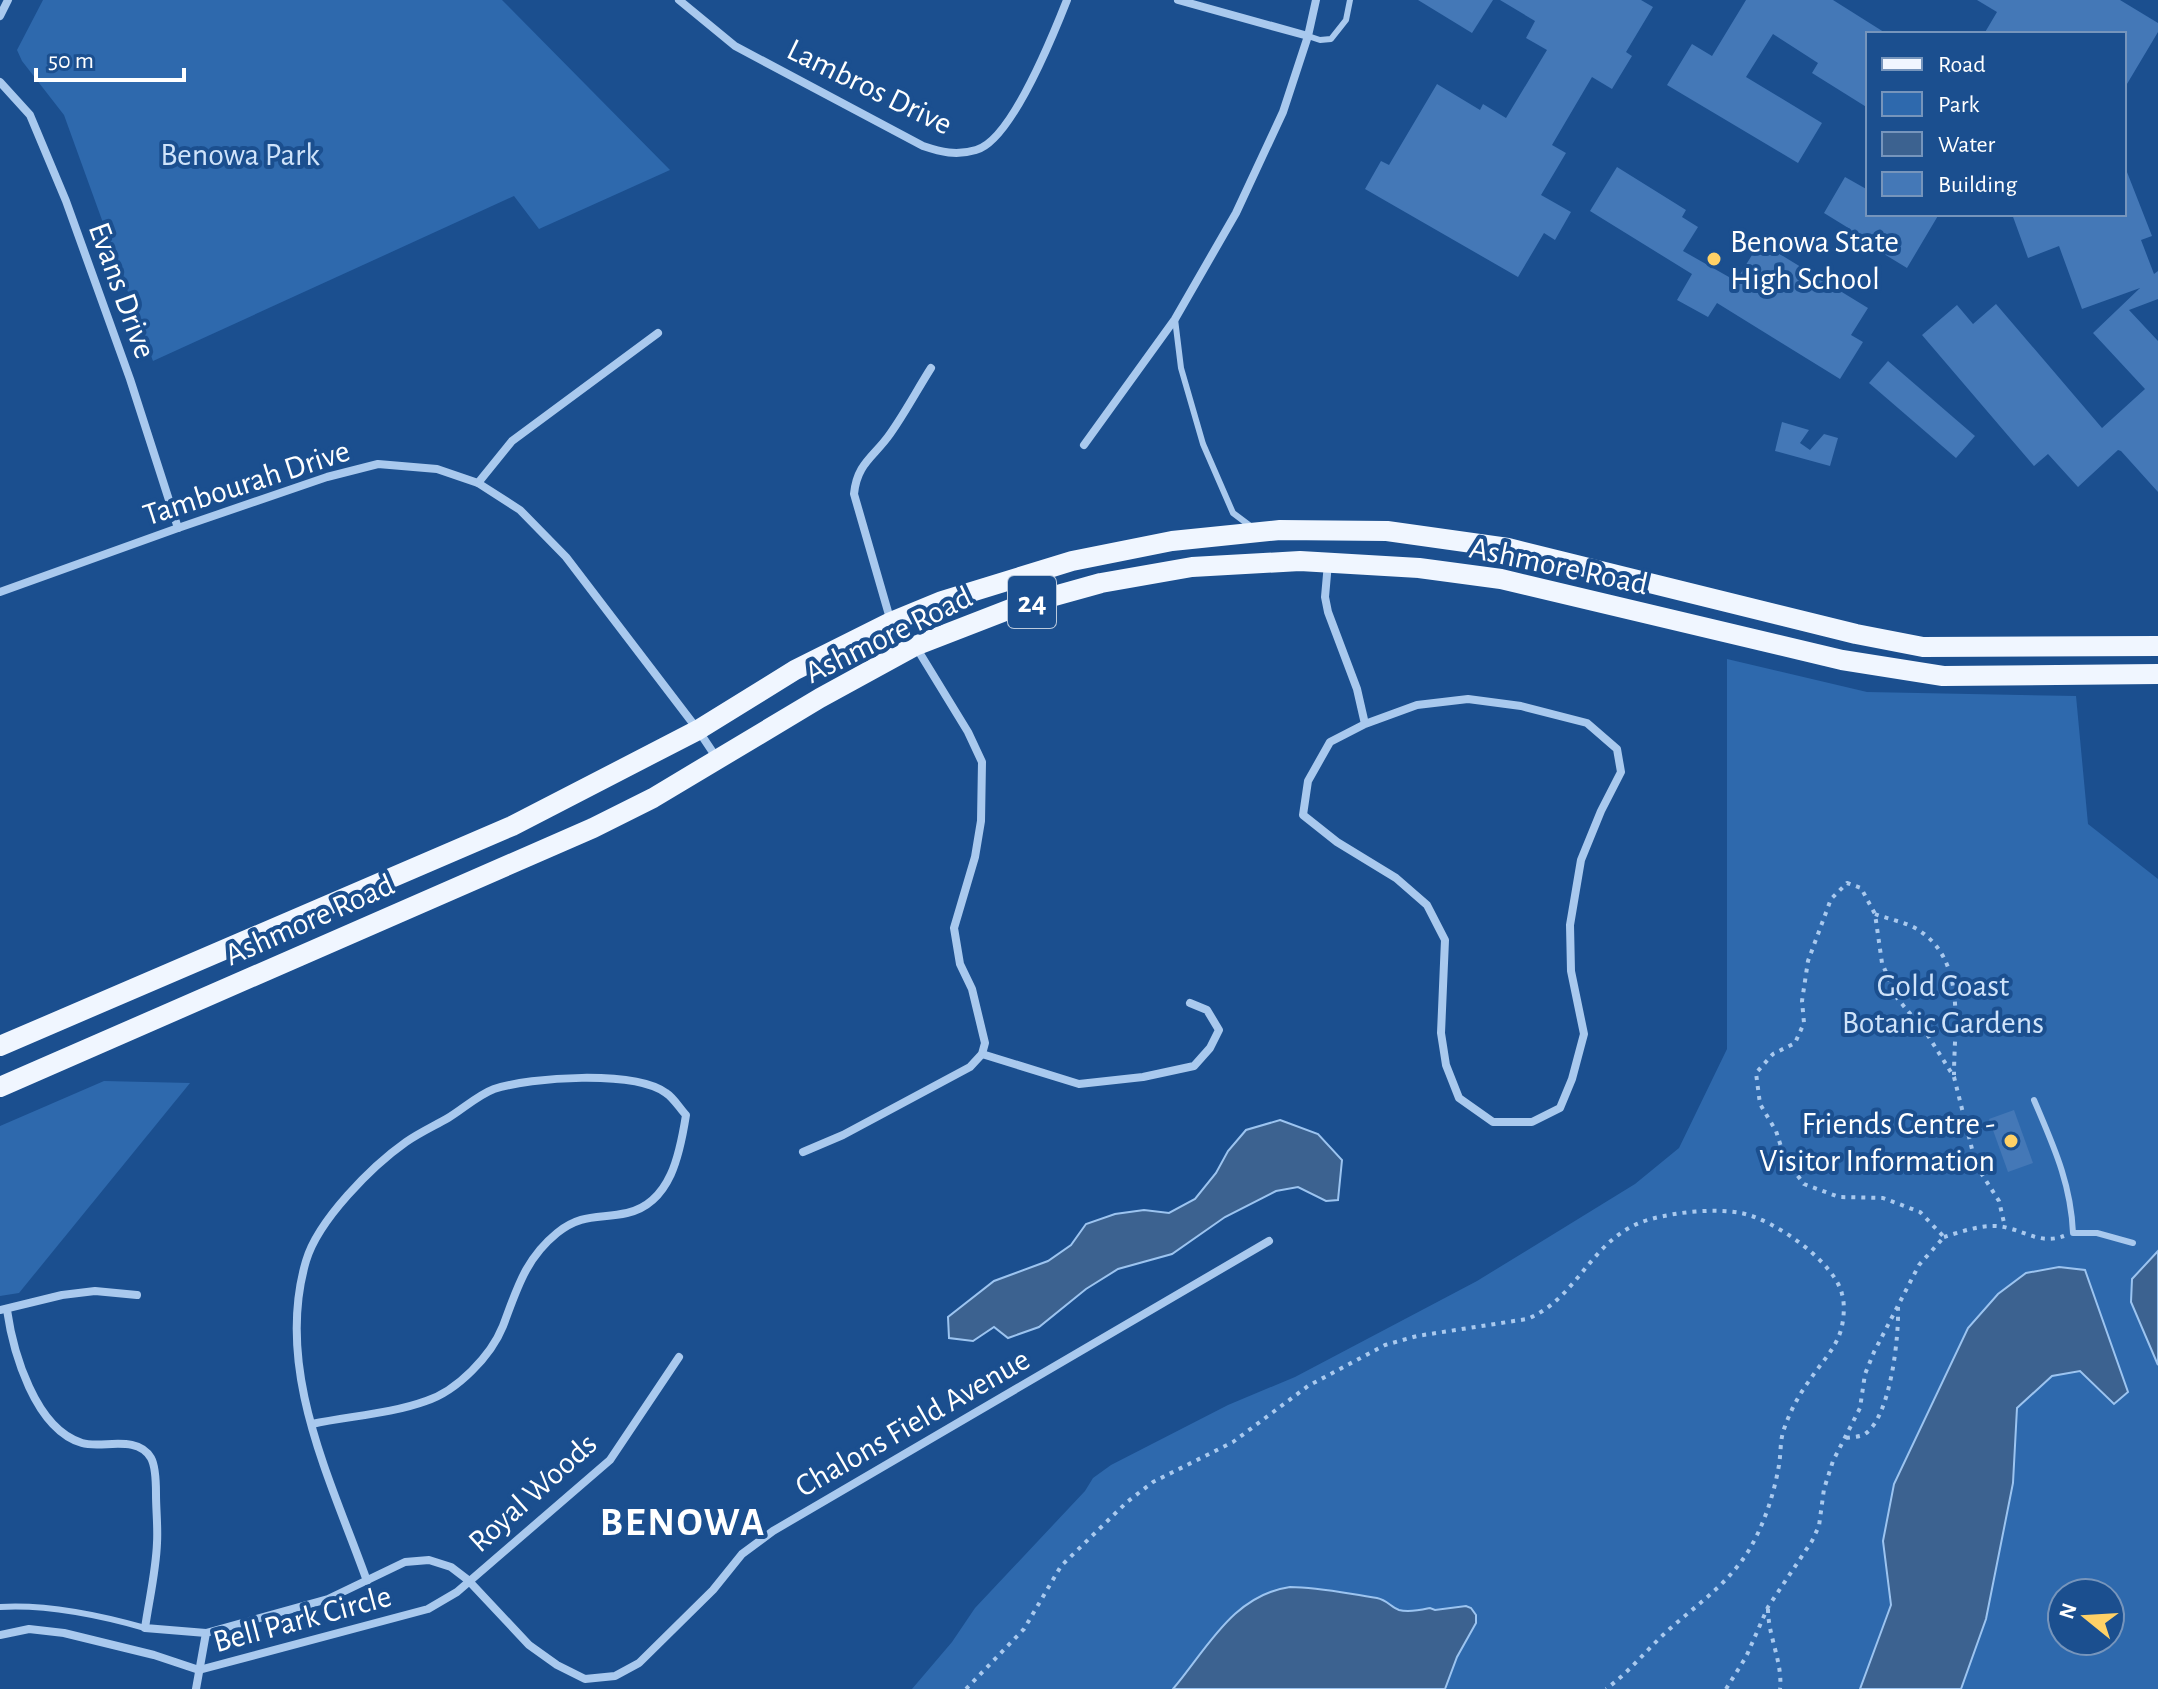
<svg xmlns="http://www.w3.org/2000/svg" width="2158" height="1689" font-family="'Alegreya Sans',sans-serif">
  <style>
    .green { fill: #2e69ad; fill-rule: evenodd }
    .water { fill: #3c6290; stroke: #9cc4f0; stroke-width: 2 }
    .building { fill: #4478b7 }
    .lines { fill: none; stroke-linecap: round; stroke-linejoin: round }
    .path { stroke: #a9c9ee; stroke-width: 4; stroke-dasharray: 4 6; stroke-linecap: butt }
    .lane { stroke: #a9c9ee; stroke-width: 6 }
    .street { stroke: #a9c9ee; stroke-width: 8 }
    .primary { stroke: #f0f6ff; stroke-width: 20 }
    .poi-dot { fill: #ffd166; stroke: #1b4f8f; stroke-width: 3 }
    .labels { text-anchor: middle; stroke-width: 8; stroke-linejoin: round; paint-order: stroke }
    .shield { fill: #1b4f8f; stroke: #bbcadd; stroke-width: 2 }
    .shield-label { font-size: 30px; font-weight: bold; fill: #fff }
    .street-label { font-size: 32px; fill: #fff; stroke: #1b4f8f }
    .park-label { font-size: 32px; fill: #cfe3fa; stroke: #1b4f8f }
    .poi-label { font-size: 32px; fill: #fff; stroke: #1b4f8f; text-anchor: start }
    .district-label { font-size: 40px; font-weight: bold; letter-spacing: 2px; fill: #fff; stroke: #1b4f8f }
  </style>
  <rect width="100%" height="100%" fill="#1b4f8f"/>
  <g class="green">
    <polygon points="43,0 502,0 670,170 539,229 514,196 153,361 64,115 22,61 17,50"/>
    <path d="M1727,659l140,33 209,4 12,128 70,55v810h-1246l40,-47 23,-34 110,-117 8,-13 18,-13 117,-60 67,-28 182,-96 158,-97 44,-36 48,-99zM2062,1593h48v48h-48z"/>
    <polygon points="104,1081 190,1083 19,1293 0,1296 0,1126"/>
  </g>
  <g class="water">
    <polygon points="1280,1120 1318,1134 1342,1160 1338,1200 1326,1201 1298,1187 1276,1191 1225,1217 1172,1254 1118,1269 1086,1289 1039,1327 1008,1338 994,1327 973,1341 949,1338 948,1317 994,1281 1048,1261 1071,1245 1086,1224 1115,1214 1144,1210 1169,1213 1195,1199 1216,1173 1228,1151 1246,1130"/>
    <polygon points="2158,1251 2158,1365 2131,1302 2132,1279"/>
    <polygon points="2059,1267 2085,1270 2128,1392 2114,1404 2080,1371 2052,1376 2017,1408 2013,1483 1986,1619 1961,1689 1860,1689 1891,1605 1883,1541 1894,1484 1968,1328 1998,1294 2026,1273"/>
    <path d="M1290,1587c30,0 58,7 87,11 10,2 14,9 22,12 10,3 22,0 31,-2l5,2 31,-4 5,2 5,7v8l-19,34 -12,32h-272c34,-40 60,-94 117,-102z"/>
  </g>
  <g class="building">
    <polygon points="1418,0 1493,0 1472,33"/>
    <polygon points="1500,0 1641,0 1653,7 1626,52 1632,56 1612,89 1592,77 1552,145 1566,153 1541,195 1571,212 1555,240 1544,233 1518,277 1365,189 1381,161 1389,165 1437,84 1480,110 1483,104 1506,118 1547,50 1526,38 1535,21"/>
    <polygon points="1746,0 1833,0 1887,34 1868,34 1868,108 1812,73 1818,63 1773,34 1746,77 1822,123 1798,163 1667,85 1692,44 1712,56"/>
    <polygon points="1977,0 2120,0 2158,23 2158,32 2124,89 2124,34 1984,34 1997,12"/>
    <polygon points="1617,167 1686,210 1682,217 1698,227 1683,251 1736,281 1760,242 1868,308 1851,335 1863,342 1840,379 1717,303 1708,317 1677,300 1692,274 1590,211"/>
    <polygon points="2125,167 2152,236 2141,240 2154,274 2158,271 2158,299 2129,310 2158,341 2158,492 2121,451 2118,450 2078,487 2048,454 2034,466 1922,335 1957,305 1973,324 1996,304 2102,428 2145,389 2093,333 2140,288 2082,309 2059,246 2028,258 2012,214 2124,214"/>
    <polygon points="1845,177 1868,190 1868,214 1939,214 1907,268 1848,232 1850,229 1824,213"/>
    <polygon points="1888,361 1975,436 1956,458 1869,383"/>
    <polygon points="1782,422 1809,430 1800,443 1810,450 1824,434 1838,438 1830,466 1775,451"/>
    <polygon points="2014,1110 2033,1163 2008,1172 1989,1119"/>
  </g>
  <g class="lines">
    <g class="path">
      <path d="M1875,914c13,5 30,8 42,15 50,31 37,96 37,146"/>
      <path d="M1944,1237c19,-6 44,-15 64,-9 20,5 34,16 56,8"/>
      <path d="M1846,1438c5,-1 14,-1 19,-4 26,-18 34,-98 33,-127"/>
      <path d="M1768,1609c0,27 15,54 12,80"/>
      <path d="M966,1689l58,-60 37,-63 66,-64 26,-20 80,-40 75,-56 77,-41 32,-9 110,-17c53,-21 64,-84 124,-100 26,-7 63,-11 90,-6 32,6 93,48 101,81 3,10 2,25 -1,36 -6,20 -21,34 -32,51 -11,15 -19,31 -25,48 -4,11 -3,24 -5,36 -5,29 -15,60 -30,85 -21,35 -57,58 -86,85 -19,18 -35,38 -57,54"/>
      <polyline points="1726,1689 1746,1657 1768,1607 1812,1541 1819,1526 1824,1489 1833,1461 1860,1408 1865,1374 1874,1352 1919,1265 1944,1237 1920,1212 1883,1198 1839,1197 1804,1184 1785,1159 1776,1131 1760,1104 1756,1073 1773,1054 1795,1043 1804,1023 1802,1001 1808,961 1831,899 1847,883 1861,888 1875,914 1882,963 1897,998 1927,1034 1954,1077 1976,1165 1999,1201 2005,1227"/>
    </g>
    <g class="lane">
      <polyline points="1308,36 1320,40 1331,39 1346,20 1350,0"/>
      <polyline points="1175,319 1181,368 1203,444 1233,513 1253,528"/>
      <path d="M2034,1100c19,45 37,83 39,133h24l36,10"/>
      <path d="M0,1607c48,-3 99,8 145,21"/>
    </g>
    <g class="street">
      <path d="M679,0l56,46 188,100c18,6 33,10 53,4 35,-9 78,-117 91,-150"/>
      <polyline points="1178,0 1308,36"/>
      <polyline points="0,16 8,0"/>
      <polyline points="0,82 30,115 66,201 130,379 178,528"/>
      <polyline points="1084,445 1175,319 1236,213 1283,112 1308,36 1316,0"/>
      <polyline points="478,483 512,441 658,333"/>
      <polyline points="1328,563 1325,597 1328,612 1357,689 1365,724 1330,742 1308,781 1303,815 1337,842 1396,878 1427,905 1445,940 1441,1033 1446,1065 1459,1098 1493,1122 1532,1122 1560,1108 1572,1079 1584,1034 1571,971 1570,925 1581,860 1601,811 1621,772 1617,749 1587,723 1521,706 1468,699 1417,705 1365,724"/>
      <polyline points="0,592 178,528 327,477 378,464 437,469 478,483 520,510 566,557 698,730 718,760"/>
      <path d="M891,622l-37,-128c3,-31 20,-37 36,-60 15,-21 27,-44 41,-66"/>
      <polyline points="982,1054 1079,1084 1143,1077 1194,1066 1210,1048 1219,1030 1207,1010 1190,1003"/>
      <polyline points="803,1152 843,1135 970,1067 982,1054 985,1043 972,989 960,964 954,928 975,857 981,821 982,762 968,732 916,647"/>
      <polyline points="0,1310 62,1295 95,1291 137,1295"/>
      <path d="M7,1310c6,42 28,119 75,133 20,6 55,-9 69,15 5,9 5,26 5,36 0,16 2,33 1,49 -1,28 -8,57 -12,85l61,5 122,-34 77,-37 24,-2 22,7 17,13 61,65 28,20 28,14 30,-3 24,-13 74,-73 29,-36 31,-23 496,-290"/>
      <path d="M312,1424c37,-8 78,-10 114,-23 31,-10 65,-45 77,-75 14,-37 22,-67 54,-93 25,-20 42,-14 70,-20 44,-10 53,-60 59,-98 -6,-6 -12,-17 -20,-22 -32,-23 -135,-16 -172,-4 -16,6 -31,20 -46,29 -14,8 -29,15 -42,24 -34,24 -88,78 -100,119 -32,109 25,219 61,320"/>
      <polyline points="0,1635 29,1629 64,1633 154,1655 199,1670 428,1609 457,1592 610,1460 679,1357"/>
      <polyline points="196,1689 206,1633"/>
    </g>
    <g class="primary">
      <polyline points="0,1046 512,826 698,730 795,670 891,622 942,601 1072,561 1172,541 1280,530 1387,531 1508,548 1856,634 1923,647 2158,646"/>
      <polyline points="0,1087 593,828 653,798 820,698 915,646 1018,606 1101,583 1192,567 1300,561 1419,568 1501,579 1842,660 1943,676 2158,674"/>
    </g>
  </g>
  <g class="poi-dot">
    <circle cx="1714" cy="259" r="8"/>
    <circle cx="2011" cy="1141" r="8"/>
  </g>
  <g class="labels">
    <rect class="shield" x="1008" y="576" width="48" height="52" rx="6"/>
    <g class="shield-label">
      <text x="1032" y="612">24</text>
    </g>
    <g class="street-label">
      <text transform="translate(870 86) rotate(26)" y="11">Lambros Drive</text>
      <text transform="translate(123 290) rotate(70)" y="11">Evans Drive</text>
      <text transform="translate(246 482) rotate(-18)" y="11">Tambourah Drive</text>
      <text transform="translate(1559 565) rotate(12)" y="11">Ashmore Road</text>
      <text transform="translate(888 634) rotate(-26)" y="11">Ashmore Road</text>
      <text transform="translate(309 919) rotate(-24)" y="11">Ashmore Road</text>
      <text transform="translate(912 1422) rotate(-30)" y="11">Chalons Field Avenue</text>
      <text transform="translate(532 1492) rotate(-42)" y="11">Royal Woods</text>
      <text transform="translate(302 1618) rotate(-15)" y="11">Bell Park Circle</text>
    </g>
    <g class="park-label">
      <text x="240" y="165">Benowa Park</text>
      <text x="1943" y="996">Gold Coast<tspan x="1943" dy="37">Botanic Gardens</tspan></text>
    </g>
    <g class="poi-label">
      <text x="1730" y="252">Benowa State<tspan x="1730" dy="37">High School</tspan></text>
      <text x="1995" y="1134" text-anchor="end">Friends Centre -<tspan x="1995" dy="37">Visitor Information</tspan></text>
    </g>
    <g class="district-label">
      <text x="683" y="1535">BENOWA</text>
    </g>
  </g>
  <rect x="1866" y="32" width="260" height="184" fill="#1b4f8f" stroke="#7695bc" stroke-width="2"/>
  <rect x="1882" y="58" width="40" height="12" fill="#f0f6ff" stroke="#7695bc" stroke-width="2"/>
  <text x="1938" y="72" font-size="24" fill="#ffffff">Road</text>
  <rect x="1882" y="92" width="40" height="24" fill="#2e69ad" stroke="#7695bc" stroke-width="2"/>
  <text x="1938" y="112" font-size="24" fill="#ffffff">Park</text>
  <rect x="1882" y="132" width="40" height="24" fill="#3c6290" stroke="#7695bc" stroke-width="2"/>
  <text x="1938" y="152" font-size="24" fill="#ffffff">Water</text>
  <rect x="1882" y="172" width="40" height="24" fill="#4478b7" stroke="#7695bc" stroke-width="2"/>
  <text x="1938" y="192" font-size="24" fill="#ffffff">Building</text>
  <g transform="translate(2086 1617) rotate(288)"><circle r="38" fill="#1b4f8f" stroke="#7695bc" stroke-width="2"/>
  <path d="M0-6L14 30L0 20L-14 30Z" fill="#ffd166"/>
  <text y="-12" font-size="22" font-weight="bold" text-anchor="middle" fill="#ffffff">N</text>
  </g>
  <path d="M36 68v12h148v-12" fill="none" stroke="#ffffff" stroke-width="4"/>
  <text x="48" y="68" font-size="24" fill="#ffffff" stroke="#1b4f8f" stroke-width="6" paint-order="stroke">50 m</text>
</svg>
